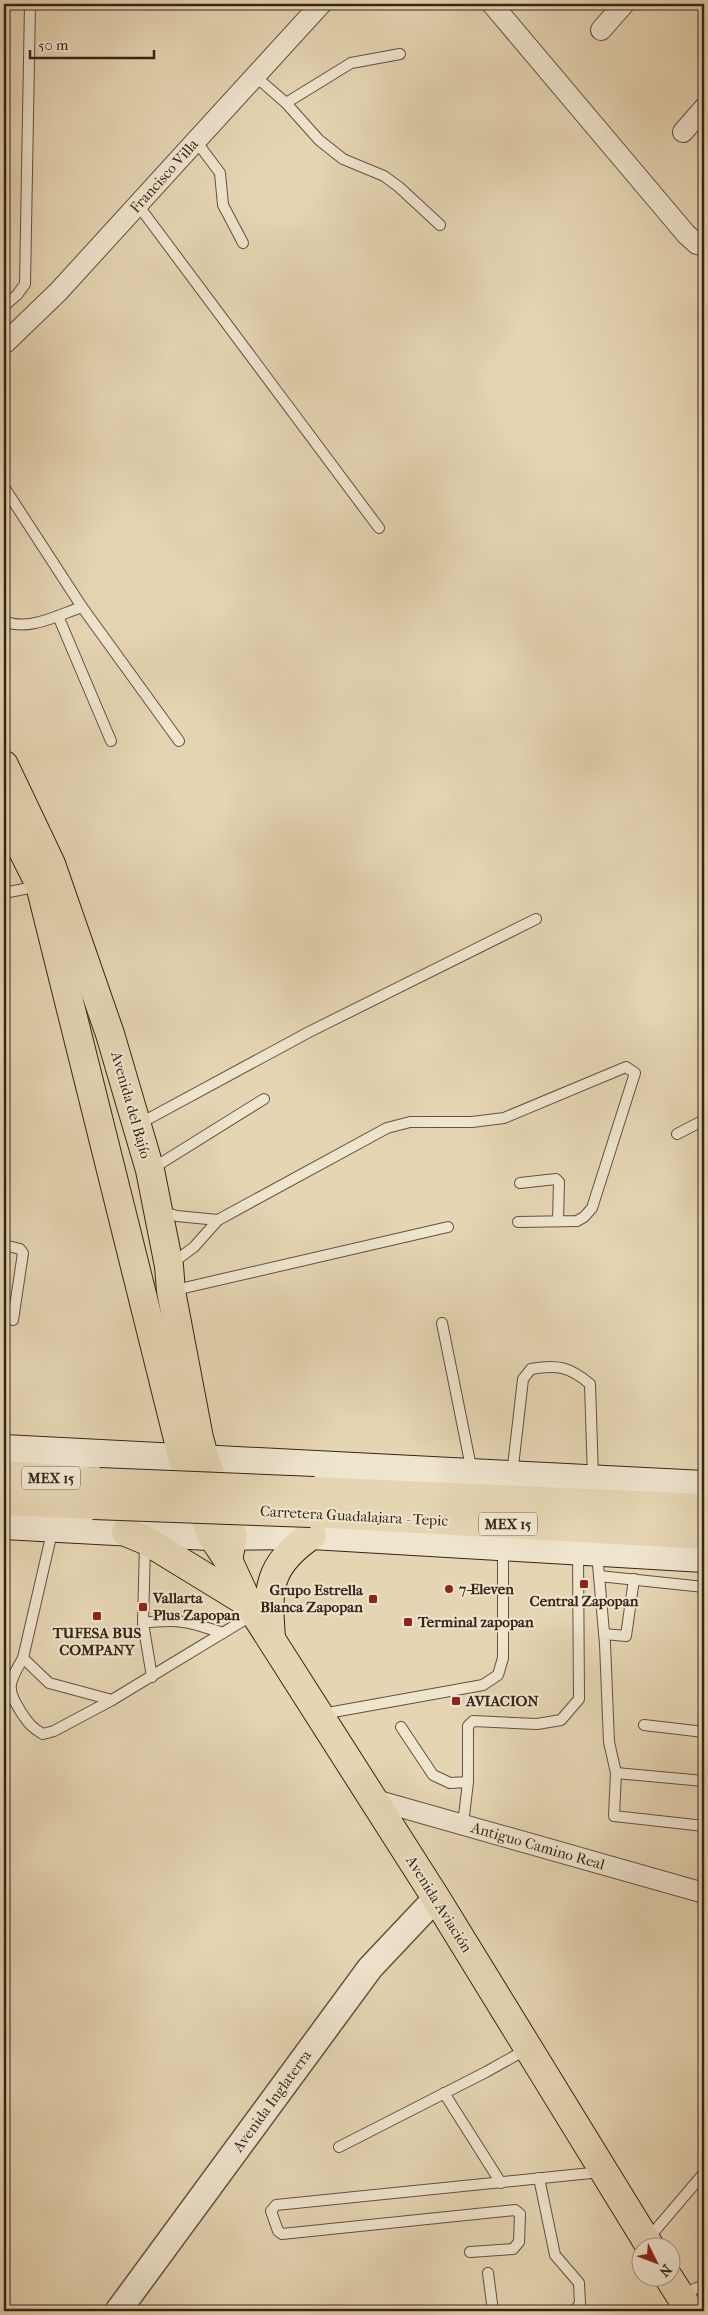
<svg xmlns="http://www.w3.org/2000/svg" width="708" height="2315" font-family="'IM FELL French Canon',serif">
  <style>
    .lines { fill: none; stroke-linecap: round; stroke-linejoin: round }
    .service-casing { stroke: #62513e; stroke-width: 12 }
    .minor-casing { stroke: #62513e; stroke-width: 22 }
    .tertiary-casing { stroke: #62513e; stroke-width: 28 }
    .secondary-casing { stroke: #362517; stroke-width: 30 }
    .primary-casing { stroke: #362517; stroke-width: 30 }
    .trunk-casing { stroke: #362517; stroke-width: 30 }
    .service { stroke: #efe4ce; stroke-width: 10 }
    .minor { stroke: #efe4ce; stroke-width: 20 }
    .tertiary { stroke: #efe4ce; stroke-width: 25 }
    .secondary { stroke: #efe4ce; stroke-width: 28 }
    .primary { stroke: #e6d5b3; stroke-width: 28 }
    .trunk { stroke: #e6d5b3; stroke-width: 28 }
    .trunk-bridge-casing { stroke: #362517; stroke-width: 30; stroke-linecap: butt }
    .trunk-bridge { stroke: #e6d5b3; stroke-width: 28 }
    .poi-dot { fill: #8f2418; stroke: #efe4ce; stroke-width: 2 }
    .labels { text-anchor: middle; stroke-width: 4; stroke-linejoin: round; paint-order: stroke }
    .shield { fill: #efe4ce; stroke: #6e5e4e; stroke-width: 1 }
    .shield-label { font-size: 14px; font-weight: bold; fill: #362517 }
    .street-label { font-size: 15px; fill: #362517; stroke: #efe4ce }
    .poi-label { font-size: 15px; font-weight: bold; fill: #362517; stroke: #efe4ce; text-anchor: start }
  </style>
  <rect width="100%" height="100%" fill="#e6d5b3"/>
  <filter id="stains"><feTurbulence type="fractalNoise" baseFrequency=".004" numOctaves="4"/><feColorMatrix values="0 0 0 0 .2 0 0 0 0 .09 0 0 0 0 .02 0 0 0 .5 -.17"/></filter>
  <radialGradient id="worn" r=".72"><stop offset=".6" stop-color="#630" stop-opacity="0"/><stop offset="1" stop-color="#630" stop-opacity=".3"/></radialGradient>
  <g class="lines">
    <g class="service-casing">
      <g id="service">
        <polyline points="255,76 286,103 319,140 343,159 384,176 399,187 440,225"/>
        <polyline points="286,103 351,63 400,54"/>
        <polyline points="196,141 220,173 223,205 243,243"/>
        <polyline points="138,205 379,528"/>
        <polyline points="4,306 17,295 25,284 30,4"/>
        <polyline points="4,487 82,607 179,741"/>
        <polyline points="58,616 111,741"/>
        <path d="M4,621c24,11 54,-6 78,-14"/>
        <polyline points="4,893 39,886"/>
        <polyline points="137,1125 309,1032 536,919"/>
        <polyline points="677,1134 704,1120"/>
        <polyline points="150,1170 264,1099"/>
        <polyline points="520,1183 556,1179 559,1182 558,1221"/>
        <polyline points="160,1211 177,1216 218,1220"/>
        <polyline points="4,1245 20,1249 23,1253 13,1320"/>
        <polyline points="171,1264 194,1247 218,1220 387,1128 410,1122 472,1122 504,1118 626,1067 635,1073 592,1208 584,1217 577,1221 518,1222"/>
        <polyline points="171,1291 448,1227"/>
        <polyline points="442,1323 472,1472"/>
        <path d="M512,1475l11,-96 8,-10c26,-5 39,-2 59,15l3,94"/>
        <polyline points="53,1528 23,1658 49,1683 112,1700 254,1614"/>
        <path d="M145,1544l-2,79c35,-5 47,-1 80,10"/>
        <polyline points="597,1553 605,1644 609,1742 616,1773 614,1816 704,1826"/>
        <polyline points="599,1576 704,1587"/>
        <polyline points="143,1623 152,1677"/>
        <polyline points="604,1634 626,1636 634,1579"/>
        <path d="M23,1658c-14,25 -18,29 -2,54 7,11 11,16 22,22l11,-3 58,-31"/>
        <polyline points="322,1714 483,1685 498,1675 503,1658 503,1547"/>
        <polyline points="644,1725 704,1732"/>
        <polyline points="401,1727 433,1775 450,1783 468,1782"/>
        <polyline points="616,1773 704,1781"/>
        <polyline points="463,1824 468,1782 468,1726 473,1721 537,1724 561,1720 579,1699 578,1552"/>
        <polyline points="444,2093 501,2183"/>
        <polyline points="339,2147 486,2072 527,2049"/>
        <polyline points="539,2178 555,2255 579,2283 580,2304 574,2311"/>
        <polyline points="647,2240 704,2173"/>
        <polyline points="470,2252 513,2249 519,2242 520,2214 515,2210 282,2234 278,2231 271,2211 276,2205 601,2172"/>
        <polyline points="488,2273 493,2311"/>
        <polyline points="682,2294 704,2285"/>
      </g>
    </g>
    <g class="minor-casing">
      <g id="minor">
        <polyline points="492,4 686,234 697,244 704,246"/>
        <polyline points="601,30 624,4"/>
        <polyline points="683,132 704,108"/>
        <polyline points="4,344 58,292 321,4"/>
        <polyline points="372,1799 704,1893"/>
      </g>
    </g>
    <g class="tertiary-casing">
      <polyline id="tertiary" points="118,2311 370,1968 436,1898"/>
    </g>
    <g class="secondary-casing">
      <g id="secondary">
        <polyline points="4,1449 704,1485"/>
        <polyline points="4,1525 208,1536 312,1535 704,1558"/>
      </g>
    </g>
    <g class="primary-casing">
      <g id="primary">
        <polyline points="4,765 51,864 110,1034 150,1170 169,1266 171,1291 199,1438 205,1460 233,1536 228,1560"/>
        <polyline points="4,813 40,885 183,1459 212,1536 228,1560 248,1603 436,1898 651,2248"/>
        <polyline points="126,1532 145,1540 248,1603"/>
        <path d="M271,1638c-4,-51 -3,-73 41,-103"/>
        <polyline points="669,2278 690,2311"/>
      </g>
    </g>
    <g class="trunk-casing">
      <g id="trunk">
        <polyline points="4,1475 99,1482"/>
        <polyline points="314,1491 704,1508"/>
        <polyline points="4,1501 93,1505"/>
        <polyline points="311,1513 704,1535"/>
      </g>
    </g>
    <use href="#service" class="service"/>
    <use href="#minor" class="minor"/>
    <use href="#tertiary" class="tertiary"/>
    <use href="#secondary" class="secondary"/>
    <use href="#primary" class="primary"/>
    <use href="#trunk" class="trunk"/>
    <g class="trunk-bridge-casing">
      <g id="trunk-bridge">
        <polyline points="99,1482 314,1491"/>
        <polyline points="93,1505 311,1513"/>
      </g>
    </g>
    <use href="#trunk-bridge" class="trunk-bridge"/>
  </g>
  <g class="poi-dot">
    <rect x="579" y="1579" width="10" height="10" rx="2.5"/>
    <circle cx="449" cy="1589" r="5"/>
    <rect x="368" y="1594" width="10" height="10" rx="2.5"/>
    <rect x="138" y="1602" width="10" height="10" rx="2.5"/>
    <rect x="92" y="1611" width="10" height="10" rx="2.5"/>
    <rect x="403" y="1617" width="10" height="10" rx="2.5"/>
    <rect x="451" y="1696" width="10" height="10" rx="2.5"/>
  </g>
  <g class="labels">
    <g class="shield">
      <rect x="22" y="1466.5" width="58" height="23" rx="4"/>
      <rect x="479" y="1512.5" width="58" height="23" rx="4"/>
    </g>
    <g class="shield-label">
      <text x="51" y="1483">MEX 15</text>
      <text x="508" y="1529">MEX 15</text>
    </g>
    <g class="street-label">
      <text transform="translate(164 176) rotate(-48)" y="5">Francisco Villa</text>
      <text transform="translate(131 1105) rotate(74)" y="5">Avenida del Bajío</text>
      <text transform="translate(354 1516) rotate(3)" y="5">Carretera Guadalajara - Tepic</text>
      <text transform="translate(538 1846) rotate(16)" y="5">Antiguo Camino Real</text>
      <text transform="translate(439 1904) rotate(58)" y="5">Avenida Aviación</text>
      <text transform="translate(272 2101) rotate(-54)" y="5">Avenida Inglaterra</text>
    </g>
    <g class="poi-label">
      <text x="459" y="1594">7-Eleven</text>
      <text x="363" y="1595" text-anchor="end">Grupo Estrella<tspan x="363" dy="17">Blanca Zapopan</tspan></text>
      <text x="153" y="1603">Vallarta<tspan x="153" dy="17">Plus Zapopan</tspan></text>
      <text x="584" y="1606" text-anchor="middle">Central Zapopan</text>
      <text x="418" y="1627">Terminal zapopan</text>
      <text x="97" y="1638" text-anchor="middle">TUFESA BUS<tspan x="97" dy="17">COMPANY</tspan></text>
      <text x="466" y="1706">AVIACION</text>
    </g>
  </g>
  <rect width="708" height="2315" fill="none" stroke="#e6d5b3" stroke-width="20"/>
  <rect x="5" y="5" width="698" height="2305" fill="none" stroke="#362517" stroke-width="2.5"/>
  <rect x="10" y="10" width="688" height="2295" fill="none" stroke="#362517"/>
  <g transform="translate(656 2262) rotate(132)"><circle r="24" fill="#efe4ce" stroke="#a59885"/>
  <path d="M0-4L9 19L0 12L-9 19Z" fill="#8f2418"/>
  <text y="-8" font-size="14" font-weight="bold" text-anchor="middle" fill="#362517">N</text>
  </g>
  <path d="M30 50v8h124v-8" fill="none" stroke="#362517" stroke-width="2.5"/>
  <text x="38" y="50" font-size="15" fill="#362517" stroke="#efe4ce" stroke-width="4" paint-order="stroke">50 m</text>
  <rect width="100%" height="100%" filter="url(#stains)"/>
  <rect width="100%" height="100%" fill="url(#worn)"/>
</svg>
